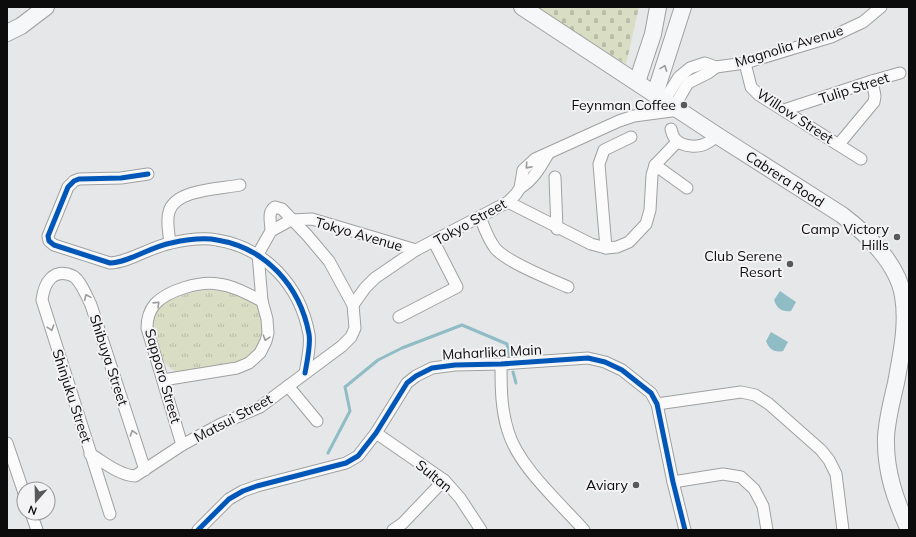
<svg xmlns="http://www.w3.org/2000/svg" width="916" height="537" font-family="Mulish,sans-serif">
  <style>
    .cemetery { fill: url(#cemetery-stones) }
    .park { fill: url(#park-tufts) }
    .water { fill: #8fbcc5 }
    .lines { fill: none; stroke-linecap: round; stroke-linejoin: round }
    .stream { stroke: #8fbcc5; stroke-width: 3 }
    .street-casing { stroke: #9fa0a0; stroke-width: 13 }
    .secondary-casing { stroke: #9fa0a0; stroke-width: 18 }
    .street { stroke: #fbfbfc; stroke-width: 11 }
    .secondary { stroke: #f6f7f8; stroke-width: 16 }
    .cycleway-casing { stroke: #f3f3f6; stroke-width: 8 }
    .cycleway { stroke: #0057b8; stroke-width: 5 }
    .oneway { stroke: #98999a }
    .oneway2 { stroke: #9b9b9c }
    .poi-dot { fill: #58595a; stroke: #f3f3f6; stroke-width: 1.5 }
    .labels { text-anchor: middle; stroke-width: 4; stroke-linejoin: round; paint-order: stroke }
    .street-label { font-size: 14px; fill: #0c0c0d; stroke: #f3f3f6 }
    .poi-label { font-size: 14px; fill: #0c0c0d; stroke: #f3f3f6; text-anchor: end }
  </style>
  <defs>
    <pattern id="cemetery-stones" width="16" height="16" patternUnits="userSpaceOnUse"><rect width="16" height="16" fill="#d9ddc4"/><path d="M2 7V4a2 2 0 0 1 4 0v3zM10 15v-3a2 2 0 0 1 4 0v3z" fill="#b9bca7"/></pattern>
    <pattern id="park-tufts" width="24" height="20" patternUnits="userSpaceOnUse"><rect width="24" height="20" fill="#d9ddc4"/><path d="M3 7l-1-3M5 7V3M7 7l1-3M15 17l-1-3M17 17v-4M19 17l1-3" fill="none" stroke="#b9bca7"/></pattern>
  </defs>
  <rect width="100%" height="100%" fill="#e6e7e8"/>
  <polygon class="cemetery" points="534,7 639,7 626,64"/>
  <path class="park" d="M207,290c20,0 39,6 54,19l2,23 -6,18 -18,14 -59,10c-16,-8 -18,-15 -23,-31 -2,-7 -5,-16 -4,-24 4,-20 38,-27 54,-29z"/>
  <g class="water">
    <path d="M780,291l16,11 -5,9c-9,1 -14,-2 -17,-11z"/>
    <path d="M771,332l17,10 -5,9c-9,2 -14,-2 -17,-10z"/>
  </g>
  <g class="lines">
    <g class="stream">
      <polyline points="513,372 516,383"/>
      <polyline points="328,453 350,411 345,387 378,360 402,348 462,325 507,344 509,357"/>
    </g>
    <g class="street-casing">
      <g id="street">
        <polyline points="745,63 751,87 759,95 861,159"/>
        <polyline points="664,101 679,77 690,68 705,63 716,67 745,63 831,37 863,22 881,7"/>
        <polyline points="674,107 688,83 708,73 716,67"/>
        <polyline points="784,110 872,81 900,73"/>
        <path d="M671,129c1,4 2,8 5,11 7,7 23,8 31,3 4,-2 7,-5 11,-7"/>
        <polyline points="839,144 874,102 875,96 872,81"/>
        <polyline points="655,165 687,188"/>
        <path d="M148,174l-27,4 -42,1 -5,2 -6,6 -20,49 1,5 5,4 56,18c20,-1 40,-16 61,-20 14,-3 31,-6 46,-3 49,8 83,46 92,94 2,10 -2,28 -4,39"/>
        <polyline points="555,177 557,229"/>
        <path d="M520,188c13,-8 20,-20 28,-34"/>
        <polyline points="508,202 591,244 606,248 617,247 629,242 646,224 650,210 652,175 655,165 677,142"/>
        <path d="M480,217c4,10 8,22 15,31 11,14 55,31 73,39"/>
        <path d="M170,243c-1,-10 -4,-22 -1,-31 6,-23 51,-23 71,-27"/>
        <polyline points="606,248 599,164 604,150 631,137"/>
        <polyline points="353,305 365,288 375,278 416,250 508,202 516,194 520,188 523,170 535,159 619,121 634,116 679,110"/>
        <polyline points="399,317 457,287 434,242"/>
        <path d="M501,364c0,23 0,45 7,67 10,35 52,72 76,99"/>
        <polyline points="163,380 237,368 249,363 260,353 266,341 268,333 267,319 262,301 258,254 271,231 291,220 312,219 416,250"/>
        <polyline points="288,386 317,421"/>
        <polyline points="657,404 741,392 755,395 769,404 821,450 829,460 836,474 843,530"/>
        <polyline points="376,433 444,480 460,498 481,530"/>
        <polyline points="7,443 24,493"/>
        <path d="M182,445l-35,-117c0,-9 2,-17 8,-24 13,-14 45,-23 63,-20 16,2 30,10 44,17"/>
        <path d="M90,454c14,8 29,21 45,22l47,-31 39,-21 39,-17 82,-61 9,-9 4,-9 -2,-23 -24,-44 -22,-26 -25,-26 -7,-2c-8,5 -4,15 -4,24"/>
        <polyline points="673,482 723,474 741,477 754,489 763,506 767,530"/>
        <polyline points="31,513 37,530"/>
        <path d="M110,514l-68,-214c2,-17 11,-33 31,-24 8,5 14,21 18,29l54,165"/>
        <polyline points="198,530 229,499 243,491 257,486 346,463 358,456 376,433 407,383 416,376 432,368 455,365 501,364 588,358 605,362 622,370 651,393 657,404 673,482 685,530"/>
        <polyline points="393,530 403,523 444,480"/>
      </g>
    </g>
    <g class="secondary-casing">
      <g id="secondary">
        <path d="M522,7l196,129 124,79c25,19 56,49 61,81 5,29 -2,59 -7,87 -4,17 -9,36 -10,54 -1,34 9,62 23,93"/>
        <polyline points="7,33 21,26 46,7"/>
        <polyline points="637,82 653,34 658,7"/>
        <polyline points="655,94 683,7"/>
      </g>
    </g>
    <use href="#street" class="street"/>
    <use href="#secondary" class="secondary"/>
    <g class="cycleway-casing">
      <g id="cycleway">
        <path d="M148,174l-27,4 -42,1 -5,2 -6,6 -20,49 1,5 5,4 56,18c20,-1 40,-16 61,-20 14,-3 31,-6 46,-3 49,8 83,46 92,94 2,10 -2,28 -4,39"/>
        <polyline points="198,530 229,499 243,491 257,486 346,463 358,456 376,433 407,383 416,376 432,368 455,365 501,364 588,358 605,362 622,370 651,393 657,404 673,482 685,530"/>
      </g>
    </g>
    <use href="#cycleway" class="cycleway"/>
  </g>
  <defs><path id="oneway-chevron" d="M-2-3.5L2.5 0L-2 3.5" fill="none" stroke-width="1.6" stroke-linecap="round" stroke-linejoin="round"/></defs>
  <use class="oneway" href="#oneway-chevron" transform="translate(664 68) rotate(-70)"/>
  <g class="oneway2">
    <use href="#oneway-chevron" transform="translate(528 166) rotate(132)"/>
    <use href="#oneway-chevron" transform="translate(87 297) rotate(-114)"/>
    <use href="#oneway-chevron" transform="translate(157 304) rotate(-44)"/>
    <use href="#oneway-chevron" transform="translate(51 328) rotate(72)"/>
    <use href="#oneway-chevron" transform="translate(266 338) rotate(107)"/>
    <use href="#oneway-chevron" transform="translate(133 433) rotate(-108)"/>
  </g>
  <g class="poi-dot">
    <circle cx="684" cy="105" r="4"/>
    <circle cx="897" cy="237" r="4"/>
    <circle cx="790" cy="264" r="4"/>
    <circle cx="636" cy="485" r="4"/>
  </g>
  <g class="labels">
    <g class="street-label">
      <text transform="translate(789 46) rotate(-17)" y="5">Magnolia Avenue</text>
      <text transform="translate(854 88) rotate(-18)" y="5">Tulip Street</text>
      <text transform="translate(795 116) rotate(33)" y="5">Willow Street</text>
      <text transform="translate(785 179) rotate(33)" y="5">Cabrera Road</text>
      <text transform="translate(470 222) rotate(-29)" y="5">Tokyo Street</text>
      <text transform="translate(359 234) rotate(16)" y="5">Tokyo Avenue</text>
      <text transform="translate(492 352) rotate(-3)" y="5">Maharlika Main</text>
      <text transform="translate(109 360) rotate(72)" y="5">Shibuya Street</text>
      <text transform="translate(163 376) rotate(74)" y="5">Sapporo Street</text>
      <text transform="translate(72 396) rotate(72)" y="5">Shinjuku Street</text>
      <text transform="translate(233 418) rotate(-28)" y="5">Matsui Street</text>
      <text transform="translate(434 476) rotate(39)" y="5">Sultan</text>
    </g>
    <g class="poi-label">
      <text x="676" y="110">Feynman Coffee</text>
      <text x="889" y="234">Camp Victory<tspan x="889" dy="16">Hills</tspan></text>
      <text x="782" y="261">Club Serene<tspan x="782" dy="16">Resort</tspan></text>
      <text x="628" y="490">Aviary</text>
    </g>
  </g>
  <rect width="916" height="537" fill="none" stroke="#0c0c0d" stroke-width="16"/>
  <g transform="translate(36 501) rotate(200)"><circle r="19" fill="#f3f3f6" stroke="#979799"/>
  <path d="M0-3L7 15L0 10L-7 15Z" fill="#58595a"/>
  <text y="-6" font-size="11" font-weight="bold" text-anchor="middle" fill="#0c0c0d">N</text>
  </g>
</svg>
